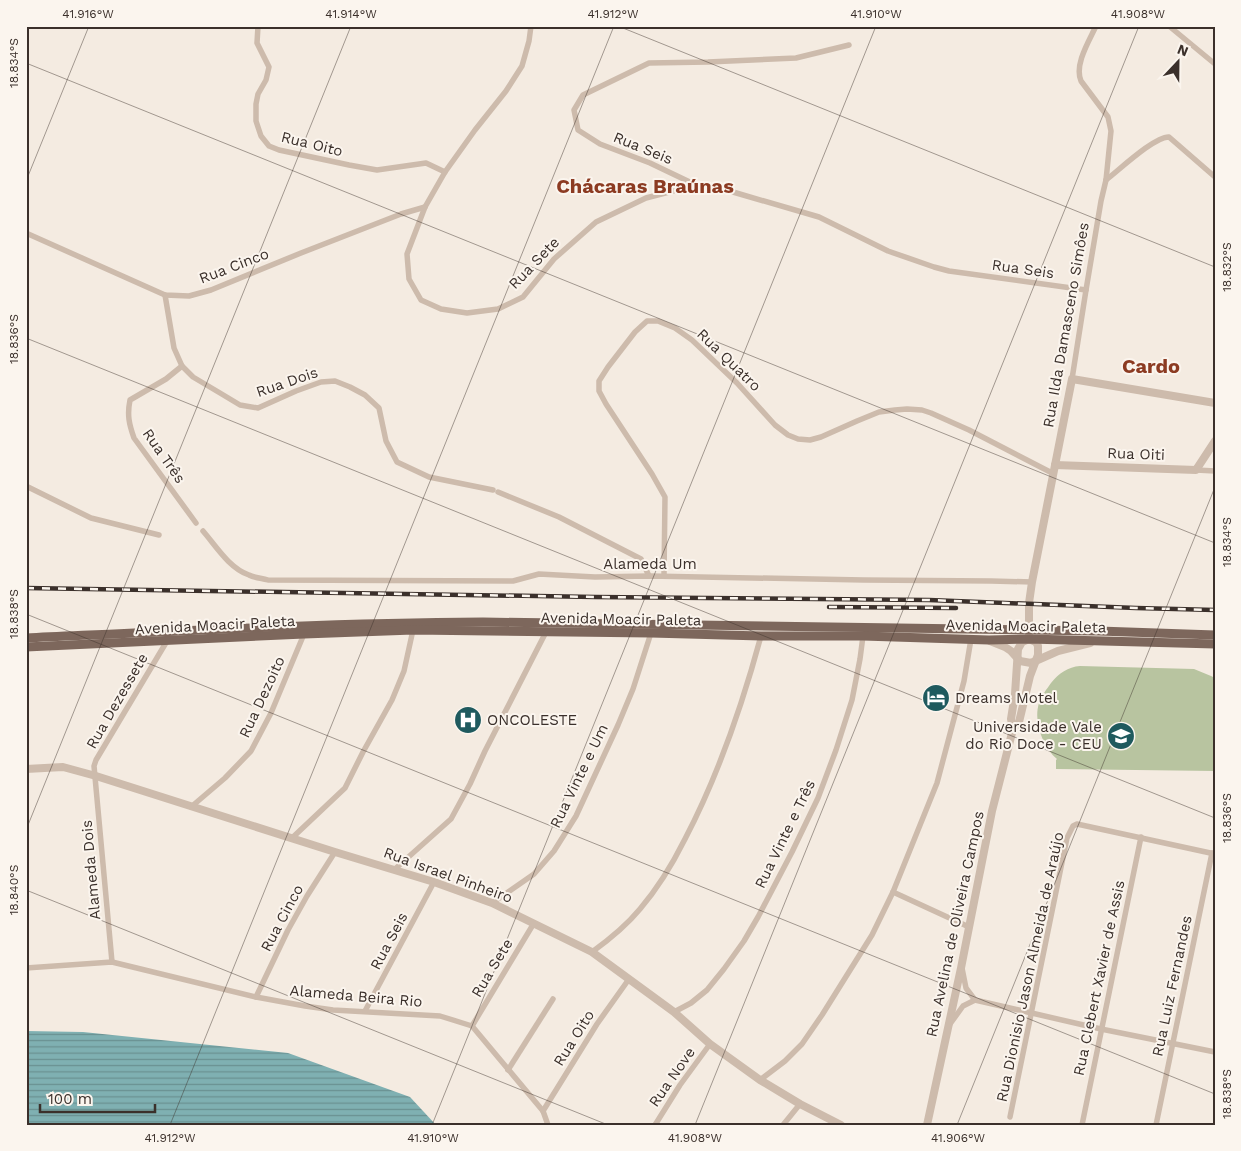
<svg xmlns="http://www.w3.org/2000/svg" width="1241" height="1151" font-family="'Work Sans',sans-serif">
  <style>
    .green { fill: #b8c4a0 }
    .water { fill: url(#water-rules) }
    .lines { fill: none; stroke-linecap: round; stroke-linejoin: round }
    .minor { stroke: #cdbbac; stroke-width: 5.5 }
    .tertiary { stroke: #cdbbac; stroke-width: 8 }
    .primary { stroke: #7d675c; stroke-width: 9 }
    .rail-casing { stroke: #3b302b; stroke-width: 4.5 }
    .rail { stroke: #fbf5ee; stroke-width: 2.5; stroke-dasharray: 8; stroke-linecap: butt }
    .ticks { fill: none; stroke: #3b302b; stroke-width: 1; stroke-opacity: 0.45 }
    .labels { text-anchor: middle; stroke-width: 4; stroke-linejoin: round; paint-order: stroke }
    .street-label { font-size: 15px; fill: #3b302b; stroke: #fbf5ee }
    .poi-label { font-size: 15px; fill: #3b302b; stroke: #fbf5ee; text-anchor: start }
    .district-label { font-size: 20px; font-weight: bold; fill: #8c3b22; stroke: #fbf5ee }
    .neatline { fill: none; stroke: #3b302b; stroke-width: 2 }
    .ticks-label { font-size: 12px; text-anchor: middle; fill: #3b302b }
  </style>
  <defs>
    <pattern id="water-rules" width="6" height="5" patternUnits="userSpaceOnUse" patternTransform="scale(1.25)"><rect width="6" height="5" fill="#7fb0b2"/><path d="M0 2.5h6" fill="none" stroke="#699091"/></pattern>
  </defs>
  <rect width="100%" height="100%" fill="#f4ebe1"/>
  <path class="green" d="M1080,666l114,3 17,7 4,2v82l-1,1 1,1v9l-159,-2v-9l1,-1c-14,-12 -24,-37 -18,-56 2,-7 8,-14 12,-20 8,-10 17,-16 29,-17z"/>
  <polygon class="water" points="26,1031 83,1032 288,1053 410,1097 436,1125 26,1125"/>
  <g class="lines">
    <g class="minor">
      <polyline points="258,26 257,43 269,67 266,80 258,94 256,104 256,121 261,136 269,146 279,150 349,165 377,170 426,163 445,172"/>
      <polyline points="531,26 529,41 522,66 506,91 475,130 445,172 425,207 407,254 409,279 421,300 441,309 467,313 498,309 523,297 554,259 596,222 646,198 696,185"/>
      <polyline points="1169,26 1215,64"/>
      <polyline points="849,45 796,58 708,62 649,63 583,95 574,110 578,130 600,144 650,163 696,185 733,192 819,217 888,251 934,267 949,271 1086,290"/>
      <path d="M1106,180c12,-9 49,-44 63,-43l46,40"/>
      <polyline points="26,233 165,295 189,296 211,290 301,253 401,214 425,207"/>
      <polyline points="165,295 174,348 182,366 193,377 220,393 240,405 258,408 296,391 321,382 335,381 350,387 365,395 379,408 386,441 397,462 429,477 493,490"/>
      <path d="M182,366l-16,13 -36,21c-3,15 -1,24 4,38l62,85"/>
      <path d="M1072,379l14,-89 15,-89 5,-21 5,-49 -3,-14 -27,-36c-7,-16 8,-40 15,-55"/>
      <polyline points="1196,470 1215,471"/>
      <polyline points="26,486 91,518 159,535"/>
      <polyline points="498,492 559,517 641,559 649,576"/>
      <path d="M203,531c13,15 26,37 46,44 6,3 13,3 19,5l245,1 26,-7 56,3 54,-1 215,4 127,1 41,1"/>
      <polyline points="664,576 665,497 652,474 606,404 599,391 599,381 608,367 635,332 647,321 658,321 675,328 692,340 737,383 775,425 788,435 798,439 810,440 821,437 857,421 879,412 895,410 907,409 922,410 931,413 969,430 1054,474"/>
      <polyline points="191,807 225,778 251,751 271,713 304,634"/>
      <polyline points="292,838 345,788 363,752 392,700 404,671 413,630"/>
      <polyline points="395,869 451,819 470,784 485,751 546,632"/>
      <polyline points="893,892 969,927"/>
      <polyline points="492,903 511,890 534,874 554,851 576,816 618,725 633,689 651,633"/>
      <path d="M592,952c18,-13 34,-26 48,-43 18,-21 33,-46 45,-70 34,-65 57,-133 76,-203"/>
      <polyline points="112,962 94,766 96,760 167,641"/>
      <polyline points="26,968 112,962 256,997 305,1006 333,1010 440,1016 472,1026 543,1111 548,1125"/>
      <polyline points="962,968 966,988 975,1000"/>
      <polyline points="256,997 288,930 307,896 335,852"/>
      <polyline points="365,1011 434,882"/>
      <polyline points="674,1012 691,1003 707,990 724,969 744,941 758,917 792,852 818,798 836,750 852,700 860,659 863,636"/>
      <polyline points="950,1024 963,1006 975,1000 1101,1029 1215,1052"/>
      <polyline points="472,1026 534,923"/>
      <polyline points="508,1070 553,999"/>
      <polyline points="760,1080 785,1061 802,1044 822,1015 872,935 893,892 937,783 964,681 971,639"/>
      <polyline points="543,1111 597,1024 629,979"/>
      <polyline points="1010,1117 1067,838 1073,826 1077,824 1215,854"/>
      <polyline points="655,1125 680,1085 710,1044"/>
      <polyline points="783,1125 800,1104"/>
      <polyline points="1082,1125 1141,837"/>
      <polyline points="1156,1125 1212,853"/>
    </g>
    <g class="tertiary">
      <polyline points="1055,465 1196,470 1215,441"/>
      <polyline points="1029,636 1029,603 1032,582 1072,379 1215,403"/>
      <polyline points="990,641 1005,647 1011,651 1020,661 1031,663 1058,651 1090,643"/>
      <polyline points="1013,729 1019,722 1030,676 1038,655 1038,646 1036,642 1029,639"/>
      <polyline points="26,769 63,767 96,776 335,852 434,882 492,903 592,952 674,1012 710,1044 760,1080 800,1104 841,1125"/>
      <polyline points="927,1125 961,968 992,811 1013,729 1011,719 1015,694 1018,649 1022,642 1029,639"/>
    </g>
    <g class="primary">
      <path d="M26,638c152,-7 304,-15 457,-16l616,9 116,4"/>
      <polyline points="26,647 304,634 413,630 651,633 761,636 863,636 989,640 1029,639 1215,644"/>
    </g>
    <g class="rail-casing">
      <g id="rail">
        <polyline points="26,588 595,597 929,600 1136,608 1215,610"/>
        <polyline points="829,607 956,608"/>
      </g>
    </g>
    <use href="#rail" class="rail"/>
  </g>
  <path class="ticks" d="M618,26l597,241M26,63l1189,480M26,181l63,-155M26,338l1189,480M26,614l1189,480M26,830l325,-804M26,890l582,235M170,1125l444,-1099M432,1125l444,-1099M695,1125l444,-1099M957,1125l258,-638"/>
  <defs>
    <g id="hotel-disc" transform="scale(1.4375)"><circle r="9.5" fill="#1f5a5e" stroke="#fbf5ee"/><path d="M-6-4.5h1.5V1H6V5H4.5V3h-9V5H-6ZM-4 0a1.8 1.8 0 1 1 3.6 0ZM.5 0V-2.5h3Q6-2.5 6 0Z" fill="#fff"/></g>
    <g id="hospital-disc" transform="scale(1.4375)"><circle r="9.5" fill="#1f5a5e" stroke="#fbf5ee"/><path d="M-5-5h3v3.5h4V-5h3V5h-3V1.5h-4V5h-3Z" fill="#fff"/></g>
    <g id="university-disc" transform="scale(1.4375)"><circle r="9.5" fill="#1f5a5e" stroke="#fbf5ee"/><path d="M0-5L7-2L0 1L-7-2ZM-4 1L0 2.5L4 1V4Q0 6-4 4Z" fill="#fff"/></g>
  </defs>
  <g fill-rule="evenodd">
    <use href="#hotel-disc" x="936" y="698"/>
    <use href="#hospital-disc" x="468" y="720"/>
    <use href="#university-disc" x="1121" y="736"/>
  </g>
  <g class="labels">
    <g class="street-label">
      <text transform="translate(312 144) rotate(14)" y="5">Rua Oito</text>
      <text transform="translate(643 148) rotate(22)" y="5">Rua Seis</text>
      <text transform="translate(534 263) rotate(-46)" y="5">Rua Sete</text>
      <text transform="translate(234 266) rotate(-21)" y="5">Rua Cinco</text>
      <text transform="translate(1023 269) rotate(8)" y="5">Rua Seis</text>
      <text transform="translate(1066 325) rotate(-80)" y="5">Rua Ilda Damasceno Simôes</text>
      <text transform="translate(729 360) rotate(44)" y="5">Rua Quatro</text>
      <text transform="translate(287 382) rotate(-19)" y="5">Rua Dois</text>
      <text transform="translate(1136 454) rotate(2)" y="5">Rua Oiti</text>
      <text transform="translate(164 456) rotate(55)" y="5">Rua Três</text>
      <text x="650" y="569">Alameda Um</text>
      <text transform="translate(621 619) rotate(1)" y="5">Avenida Moacir Paleta</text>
      <text transform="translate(215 625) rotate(-3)" y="5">Avenida Moacir Paleta</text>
      <text transform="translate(1026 626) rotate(1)" y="5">Avenida Moacir Paleta</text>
      <text transform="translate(262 697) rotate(-65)" y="5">Rua Dezoito</text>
      <text transform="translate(117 701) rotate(-60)" y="5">Rua Dezessete</text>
      <text transform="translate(579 776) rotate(-64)" y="5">Rua Vinte e Um</text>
      <text transform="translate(785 834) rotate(-64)" y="5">Rua Vinte e Três</text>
      <text transform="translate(91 870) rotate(-95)" y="5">Alameda Dois</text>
      <text transform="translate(448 875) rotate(20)" y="5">Rua Israel Pinheiro</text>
      <text transform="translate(282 918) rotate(-62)" y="5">Rua Cinco</text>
      <text transform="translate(955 924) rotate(-78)" y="5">Rua Avelina de Oliveira Campos</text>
      <text transform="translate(389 941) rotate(-62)" y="5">Rua Seis</text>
      <text transform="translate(1030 967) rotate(-78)" y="5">Rua Dionisio Jason Almeida de Araújo</text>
      <text transform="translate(492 968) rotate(-59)" y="5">Rua Sete</text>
      <text transform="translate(1099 978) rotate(-78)" y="5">Rua Clebert Xavier de Assis</text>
      <text transform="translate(1172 986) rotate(-78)" y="5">Rua Luiz Fernandes</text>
      <text transform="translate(356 996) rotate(5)" y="5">Alameda Beira Rio</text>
      <text transform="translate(574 1038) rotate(-58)" y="5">Rua Oito</text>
      <text transform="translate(672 1077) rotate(-55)" y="5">Rua Nove</text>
    </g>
    <g class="poi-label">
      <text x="955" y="703">Dreams Motel</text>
      <text x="487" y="725">ONCOLESTE</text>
      <text x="1102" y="732" text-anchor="end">Universidade Vale<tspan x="1102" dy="17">do Rio Doce - CEU</tspan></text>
    </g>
    <g class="district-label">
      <text x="645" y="193">Chácaras Braúnas</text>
      <text x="1151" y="373">Cardo</text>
    </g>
  </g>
  <rect width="1241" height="1151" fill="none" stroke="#fbf5ee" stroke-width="55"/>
  <g transform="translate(1178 62) rotate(22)" stroke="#fbf5ee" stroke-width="4" paint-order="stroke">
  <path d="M0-4L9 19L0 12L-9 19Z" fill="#3b302b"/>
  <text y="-8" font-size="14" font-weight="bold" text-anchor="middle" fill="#3b302b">N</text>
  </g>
  <path d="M40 1104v8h115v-8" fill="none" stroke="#3b302b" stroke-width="2.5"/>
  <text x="48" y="1104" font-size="15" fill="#3b302b" stroke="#fbf5ee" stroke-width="4" paint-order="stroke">100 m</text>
  <rect x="28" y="28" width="1186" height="1096" class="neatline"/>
  <g class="ticks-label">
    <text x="88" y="18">41.916°W</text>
    <text x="351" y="18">41.914°W</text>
    <text x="613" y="18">41.912°W</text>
    <text x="876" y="18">41.910°W</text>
    <text x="1138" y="18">41.908°W</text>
    <text transform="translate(14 63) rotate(-90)" y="4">18.834°S</text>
    <text transform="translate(1227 267) rotate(-90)" y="4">18.832°S</text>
    <text transform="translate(14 339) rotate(-90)" y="4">18.836°S</text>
    <text transform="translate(1227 542) rotate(-90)" y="4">18.834°S</text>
    <text transform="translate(14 614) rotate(-90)" y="4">18.838°S</text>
    <text transform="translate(1227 818) rotate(-90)" y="4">18.836°S</text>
    <text transform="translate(14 890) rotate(-90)" y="4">18.840°S</text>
    <text transform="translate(1227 1094) rotate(-90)" y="4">18.838°S</text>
    <text x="170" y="1142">41.912°W</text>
    <text x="433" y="1142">41.910°W</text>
    <text x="695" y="1142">41.908°W</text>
    <text x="958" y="1142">41.906°W</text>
  </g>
</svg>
